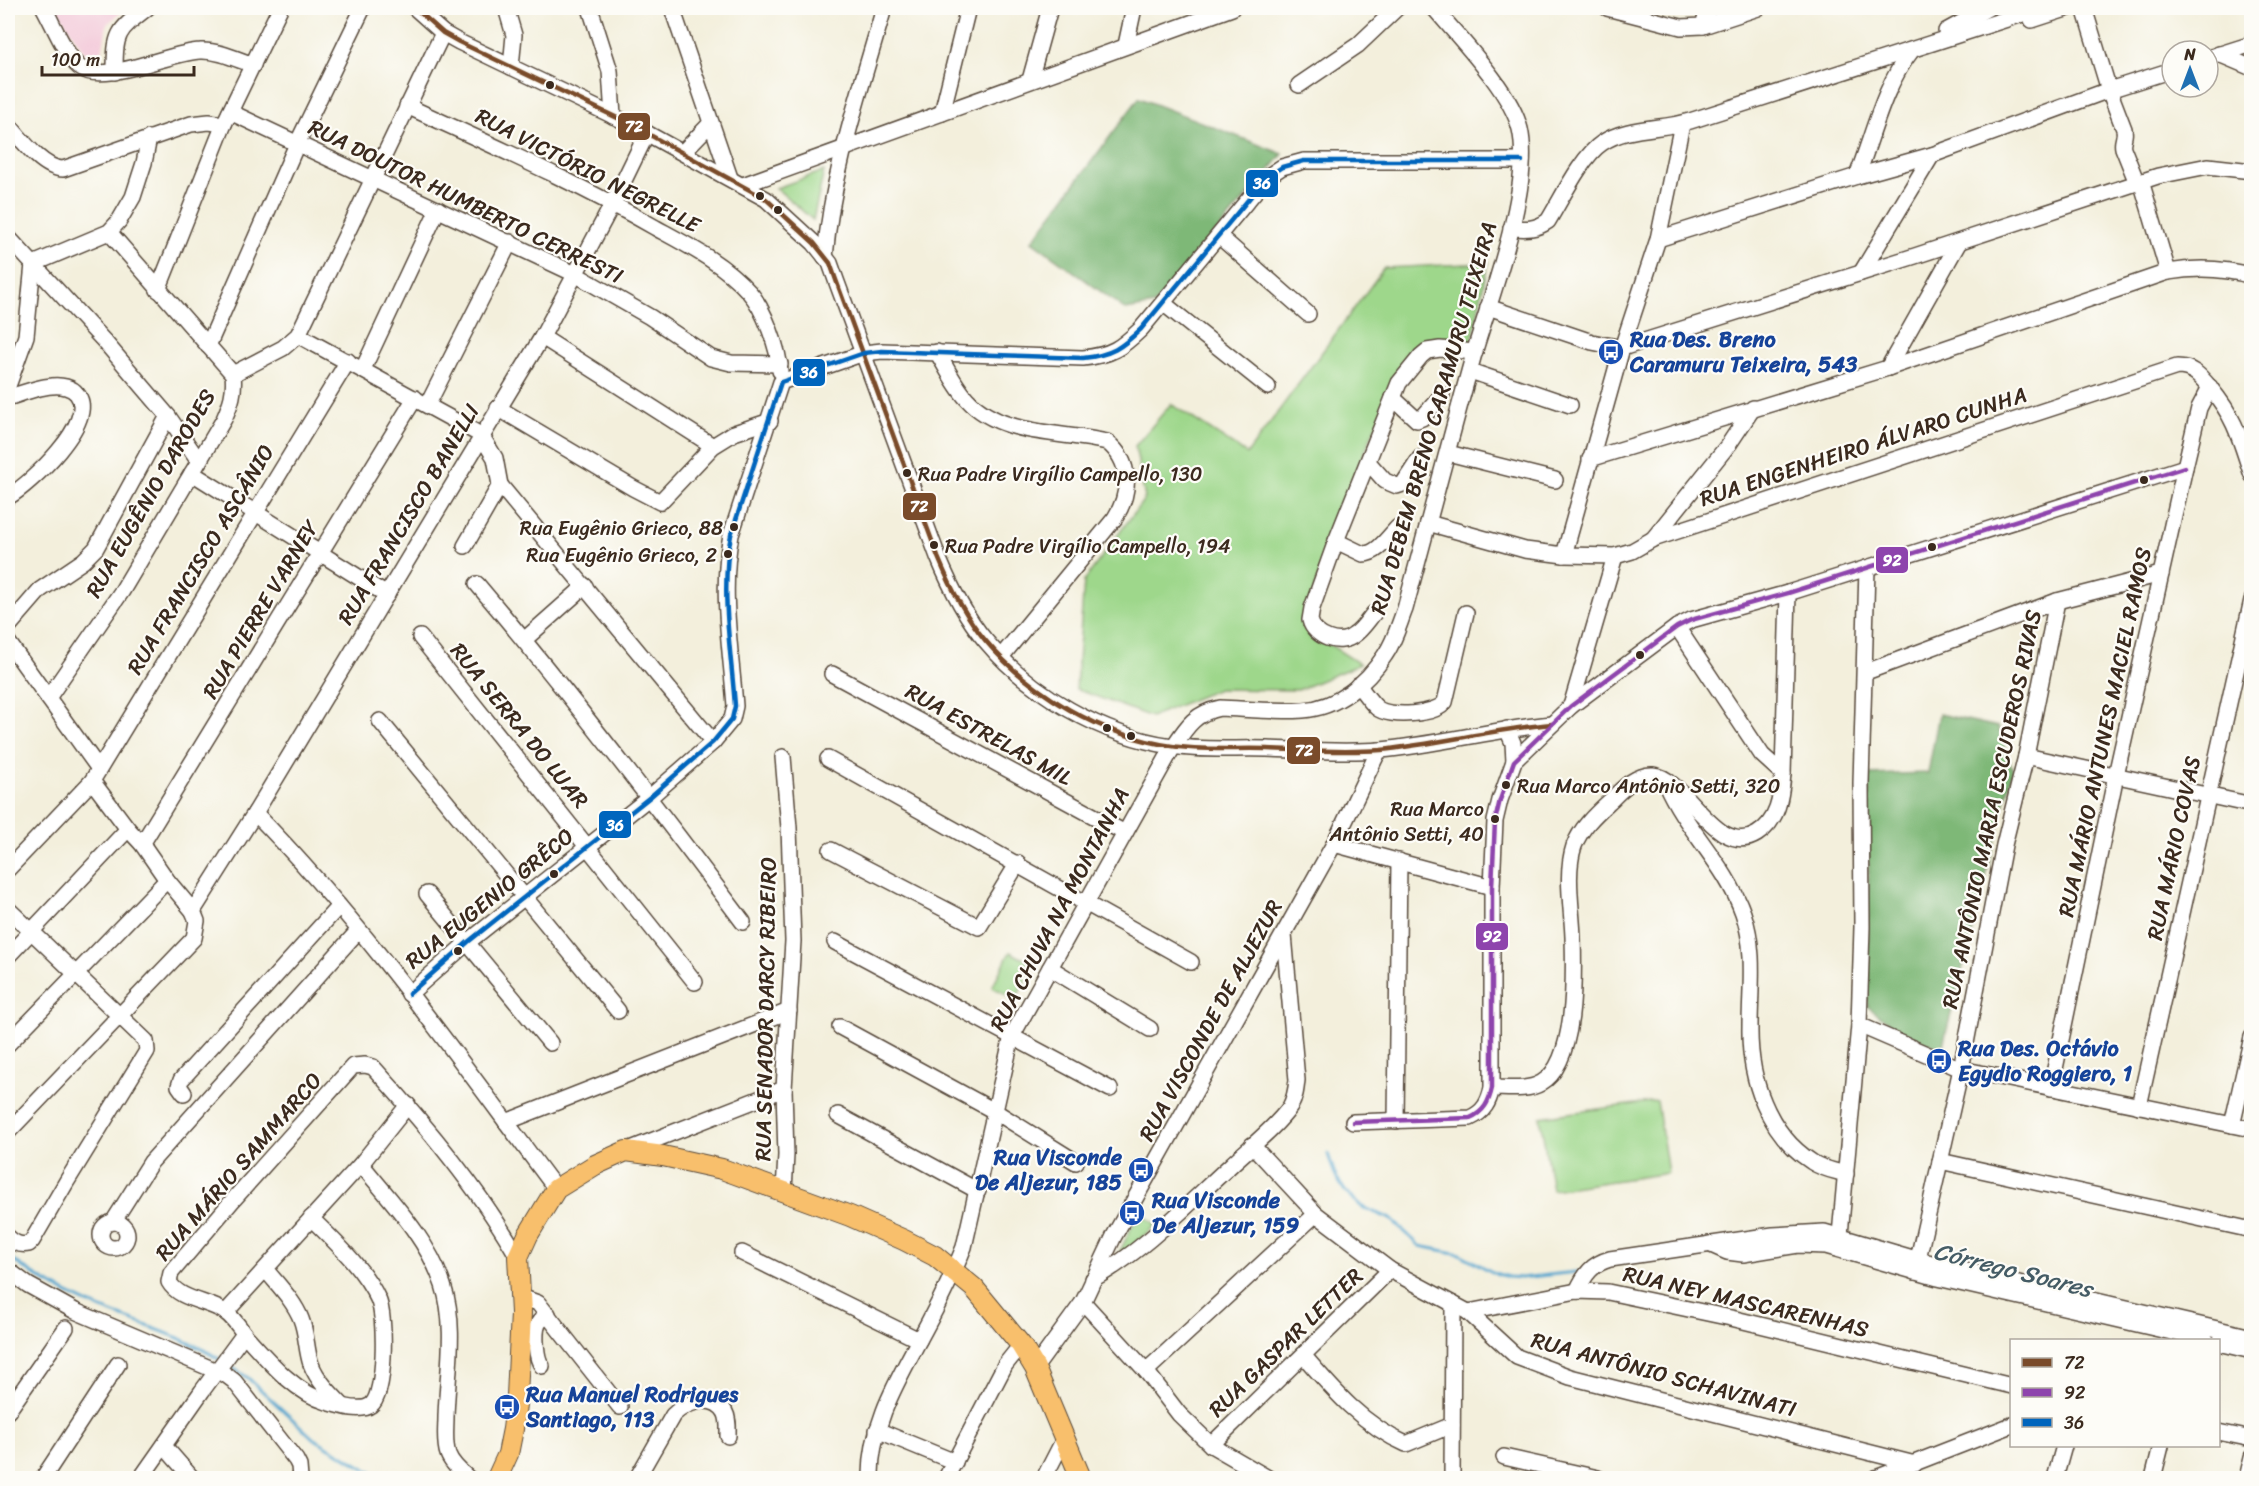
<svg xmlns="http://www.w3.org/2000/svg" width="2259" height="1486" font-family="Sriracha,sans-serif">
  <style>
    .built { fill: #f4cfdd }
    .green { fill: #9ed78b; stroke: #6c8054; stroke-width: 1.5 }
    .forest { fill: #7eb877; stroke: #5c714a; stroke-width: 1.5 }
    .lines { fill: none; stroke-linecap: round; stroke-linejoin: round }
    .stream { stroke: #53a6cf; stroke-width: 3 }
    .minor-casing { stroke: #57483a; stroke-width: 18 }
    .major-casing { stroke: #57483a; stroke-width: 22 }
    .minor { stroke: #fff; stroke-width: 15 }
    .major { stroke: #f8bf6c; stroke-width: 20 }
    .bus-1-casing { stroke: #fdfcf7; stroke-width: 9 }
    .bus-2-casing { stroke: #fdfcf7; stroke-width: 9 }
    .bus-3-casing { stroke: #fdfcf7; stroke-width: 9 }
    .bus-1 { stroke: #7a4b2a; stroke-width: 4.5 }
    .bus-2 { stroke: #8e44ad; stroke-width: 4.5 }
    .bus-3 { stroke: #0065bd; stroke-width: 4.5 }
    .bus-dot { fill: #3b2a1e; stroke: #fdfcf7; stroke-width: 2 }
    .labels { text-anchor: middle; stroke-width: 4.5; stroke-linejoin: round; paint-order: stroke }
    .bus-label { font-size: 20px; fill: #3b2a1e; stroke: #fdfcf7; text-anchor: start }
    .street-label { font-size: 22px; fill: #3b2a1e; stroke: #fdfcf7 }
    .transit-label { font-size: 22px; font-weight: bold; fill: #164399; stroke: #fdfcf7; text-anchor: start }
    .water-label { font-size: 24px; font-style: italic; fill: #455c65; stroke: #fdfcf7 }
    .line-badge { stroke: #fdfcf7; stroke-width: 2 }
    .badge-label { font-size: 16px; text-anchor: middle; font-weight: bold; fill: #fff }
  </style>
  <rect width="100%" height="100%" fill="#fdfcf7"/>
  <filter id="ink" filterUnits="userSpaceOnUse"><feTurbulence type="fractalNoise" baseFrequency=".0167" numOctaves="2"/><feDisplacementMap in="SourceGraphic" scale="12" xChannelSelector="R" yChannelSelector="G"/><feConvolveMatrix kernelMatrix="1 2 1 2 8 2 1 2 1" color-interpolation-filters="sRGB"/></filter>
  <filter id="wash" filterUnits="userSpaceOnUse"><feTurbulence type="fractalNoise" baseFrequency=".008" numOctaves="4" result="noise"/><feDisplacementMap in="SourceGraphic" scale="24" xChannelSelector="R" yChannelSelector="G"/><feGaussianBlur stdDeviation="1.35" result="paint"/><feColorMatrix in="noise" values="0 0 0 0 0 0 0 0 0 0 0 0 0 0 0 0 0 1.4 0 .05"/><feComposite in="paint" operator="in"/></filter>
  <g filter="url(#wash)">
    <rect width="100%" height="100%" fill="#f3efdc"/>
    <polygon class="built" points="56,8 127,8 107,24 102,53 93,57 84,52"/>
    <g class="green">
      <polygon points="824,171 813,220 776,188"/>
      <polygon points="1488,263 1471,347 1438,340 1406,356 1343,502 1302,627 1360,664 1298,690 1218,689 1151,717 1076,689 1084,581 1145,498 1135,446 1171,404 1247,454 1384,268"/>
      <polygon points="1010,952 1034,964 1016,999 992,987"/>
      <polygon points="1657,1101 1668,1173 1552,1190 1540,1117"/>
      <polygon points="1139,1212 1156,1225 1115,1261"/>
    </g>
    <g class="forest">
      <polygon points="1139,98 1283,154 1154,305 1126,310 1032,241"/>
      <polygon points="1939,714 1998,727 2013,770 1942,1049 1900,1031 1868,1007 1869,775 1928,773"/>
    </g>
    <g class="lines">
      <g class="stream">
        <polyline points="1328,1154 1335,1175 1345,1191 1362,1207 1391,1219 1420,1246 1460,1254 1494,1273 1508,1277 1521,1278 1576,1272"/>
        <path d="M8,1256c24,19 50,34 79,47 44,19 91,30 132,56"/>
        <polyline points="227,1364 248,1378 313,1438 381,1478"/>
      </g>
    </g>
  </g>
  <g filter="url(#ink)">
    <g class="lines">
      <g class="minor-casing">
        <g id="minor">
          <path d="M44,8c9,16 22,48 35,59 24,19 91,-15 121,-16 18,-1 36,8 53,14"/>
          <path d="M415,8l28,25 16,9 171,82 136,75 48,44 16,20 6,17 102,277c12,29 27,59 47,83 45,54 117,96 187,106 30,5 64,2 95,3 38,1 76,4 114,1 58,-6 114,-21 171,-26"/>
          <polyline points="506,8 514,35 511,67"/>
          <polyline points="590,8 610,71 613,116"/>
          <polyline points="672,8 730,178"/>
          <polyline points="1607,8 1681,27 1703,26 1758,8"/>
          <path d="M2084,8l25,82 15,39c2,8 -3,12 -1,19l14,35"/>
          <polyline points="2032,20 2069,8"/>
          <polyline points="1703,26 1708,8"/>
          <polyline points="1946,31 1988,8"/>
          <polyline points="1126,45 1134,8"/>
          <polyline points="2219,54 2252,68"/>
          <polyline points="2208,58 2252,44"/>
          <path d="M115,72c0,-39 2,-41 32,-64"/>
          <polyline points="1030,80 1050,8"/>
          <polyline points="1299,85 1358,45 1397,8"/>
          <path d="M407,106c84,39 169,76 249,122 33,18 67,35 93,64 15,16 30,58 31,79"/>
          <polyline points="230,112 575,274 650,317 711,358 731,363 780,364"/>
          <polyline points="942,113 968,8"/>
          <path d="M8,124c13,15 35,45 55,45l128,-45 18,-2 15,2"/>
          <polyline points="683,152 711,123"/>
          <path d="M1857,176c17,-43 26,-89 55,-126"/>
          <polyline points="2141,181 2168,272"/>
          <polyline points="743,185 1232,8"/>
          <path d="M1511,228c15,1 24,2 37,-7 13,-21 34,-65 54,-78 25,-17 60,-13 88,-22 117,-37 234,-75 351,-113"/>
          <polyline points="1219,236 1308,314"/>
          <polyline points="8,237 104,341 168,416 96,548 83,561 40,590 8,627"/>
          <polyline points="1658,239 1857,176 1932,155 2109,90 2172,70"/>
          <path d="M825,257c7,-85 36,-168 59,-249"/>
          <polyline points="33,264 109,232 119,221 133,197 144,163 149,138"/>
          <polyline points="1861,273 1932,155"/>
          <polyline points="158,290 224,124 280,8"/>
          <polyline points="1163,303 1268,387"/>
          <polyline points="1488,307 1592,342 1622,348 1915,256 2158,176 2208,166 2252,171"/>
          <polyline points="298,335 481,435 495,458 500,485 465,546"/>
          <polyline points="542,337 713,446"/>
          <polyline points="208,346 297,144 363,8"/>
          <path d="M937,352c9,15 18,34 30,47 34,38 94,32 140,43 25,20 24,50 8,76l-114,139"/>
          <polyline points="1888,368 1959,242"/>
          <polyline points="363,369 438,209"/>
          <polyline points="1470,371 1570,405"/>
          <polyline points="233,374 283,348 298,335 443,33"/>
          <polyline points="8,386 26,336 33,264"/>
          <path d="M8,398c14,-5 29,-11 44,-12 9,-1 20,1 25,8 22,27 -48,91 -69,103"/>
          <polyline points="1393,398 1417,420 1422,418 1442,395"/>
          <polyline points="428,404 510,242"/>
          <polyline points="498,408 633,488 660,502 713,446 734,433 770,421"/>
          <polyline points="168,416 199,461"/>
          <polyline points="1448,453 1555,480"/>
          <path d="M1590,459l298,-91 280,-96c29,-5 56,-4 84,4"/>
          <polyline points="1368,462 1385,481 1397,486 1403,484 1420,458"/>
          <polyline points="192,473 387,595"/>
          <polyline points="500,485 713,742"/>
          <path d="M1428,523l97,27 39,5 51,1 17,-5 21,-12 524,-172c17,0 24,10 34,22 25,30 29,50 41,86"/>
          <polyline points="1653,539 1729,444 1753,408"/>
          <path d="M1336,541l27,13c15,0 26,-18 35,-27"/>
          <polyline points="1564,555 1622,348 1658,239 1682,124"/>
          <path d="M477,584c93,110 180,223 266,338"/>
          <path d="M1374,613c-6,7 -12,17 -20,22 -14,12 -40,2 -44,-15l2,-12 24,-67 63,-158 22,-27 6,-5 13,-2 35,3"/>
          <polyline points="1677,627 1762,755 1783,774"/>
          <polyline points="420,637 695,982"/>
          <polyline points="524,640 585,586"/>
          <polyline points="8,642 99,769"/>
          <polyline points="1866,672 2057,601 2161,574"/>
          <polyline points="832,674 1125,833"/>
          <path d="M1358,685c6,7 12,17 19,23 12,10 59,7 68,-6l21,-89"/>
          <path d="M48,698l74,-107 102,-172c7,-16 11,-27 9,-45l-124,-142"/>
          <polyline points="1571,706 1615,556"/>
          <polyline points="380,721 618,1011"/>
          <polyline points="1507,729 1513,743 1514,761"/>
          <polyline points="2026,756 2252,805"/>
          <polyline points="783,757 789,828 793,941 784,1089 786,1155 784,1191"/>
          <polyline points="828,759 1191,962"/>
          <path d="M1666,784c20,46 60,81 77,129 13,37 7,76 7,114 -1,51 17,106 62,135 10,7 23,9 34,12"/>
          <path d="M255,813c112,114 205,248 301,376"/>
          <polyline points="142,844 415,398"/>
          <polyline points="1334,844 1492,887"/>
          <polyline points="831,850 979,927 1018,863"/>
          <polyline points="8,869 92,781 348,361"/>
          <polyline points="427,894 550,1043"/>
          <path d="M8,909l138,132 1,10 -80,130 -35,60 -3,3c-9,2 -15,-1 -21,-7"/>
          <polyline points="193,911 255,813 542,337 613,203 647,133"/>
          <polyline points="835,942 1110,1089"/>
          <polyline points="8,956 128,829"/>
          <polyline points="1050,968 1150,1029"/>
          <path d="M409,994l59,-52 182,-145 63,-55 19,-23 3,-13c-4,-56 -15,-115 -4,-171l50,-153 83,-29 18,-2 201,7c29,-3 38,-10 58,-29l126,-152 15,-10 22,-6h218"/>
          <polyline points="1859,1025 1961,1069 2252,1129"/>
          <polyline points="840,1027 996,1112 1076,1162"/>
          <polyline points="8,1044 167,880"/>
          <path d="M1492,1088c15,0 36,3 49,-5 36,-20 33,-110 32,-146 -1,-29 -8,-64 1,-91 7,-19 23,-33 37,-46 11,-11 25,-26 42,-25 33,3 64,84 104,59 21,-13 24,-36 26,-60l5,-181"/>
          <polyline points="2051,1088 2116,775 2185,467 2199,408 2210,387"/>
          <polyline points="184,1093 179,1086 181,1080 339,906"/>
          <polyline points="2139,1106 2252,600"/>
          <polyline points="838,1115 978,1191"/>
          <polyline points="1396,1121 1399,861"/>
          <polyline points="506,1122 789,1011"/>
          <path d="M1353,1122l117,-4c14,-6 19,-16 22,-30v-201l3,-66 5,-21 14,-39 57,-55 106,-79 14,-7 97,-27 397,-126"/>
          <polyline points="2232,1125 2252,1037"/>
          <polyline points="8,1132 194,938 197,921 193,911 167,880 142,844 128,829 92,781"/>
          <polyline points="1252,1145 1316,1214 1390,1270 1468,1312 1517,1357 1570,1377 1915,1464"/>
          <polyline points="626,1151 784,1089"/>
          <polyline points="1940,1161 2252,1230"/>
          <path d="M361,1164c30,37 67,75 82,121 14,41 4,90 3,132 0,12 -2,26 2,37 3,9 13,18 20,24"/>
          <path d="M311,1218c24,24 53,50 67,81 8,17 8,95 -7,106 -11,8 -33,0 -44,-3 -33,-10 -59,-42 -81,-66 -6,-8 -13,-19 -21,-24 -16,-11 -46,-12 -56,-30l2,-9 62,-73 120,-134 12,-1 8,2c51,56 108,124 145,190"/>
          <circle cx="114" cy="1235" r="13"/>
          <polyline points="113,1222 151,1162 358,931"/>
          <polyline points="1840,1235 1859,1025 1862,927 1861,783 1867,568"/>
          <polyline points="1709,1244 1727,1252 1743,1254 1798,1245 1826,1246 1938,1278 2206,1340"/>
          <polyline points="742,1253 919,1340"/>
          <polyline points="8,1270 28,1285 75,1311 226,1375 234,1381 296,1460 299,1466 300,1478"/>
          <path d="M266,1270c12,15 28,31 35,49 6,15 5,31 10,45 6,16 19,29 31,41"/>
          <polyline points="1915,1272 1961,1069 2004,845 2026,756 2057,601"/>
          <path d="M1093,1279c52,-29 94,-74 138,-114 18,-17 45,-38 59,-58 5,-9 6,-17 7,-27l-13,-145"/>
          <path d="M1577,1291c8,-17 15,-27 33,-32l163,-24 51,-3 95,28 333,77"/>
          <polyline points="521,1297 538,1303 620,1407"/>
          <polyline points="1083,1302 1146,1371 1179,1414 1211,1445 1268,1478"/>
          <polyline points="226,1312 361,1164 408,1105"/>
          <polyline points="1468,1312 1577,1291 1608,1292 1731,1318 2012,1386"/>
          <polyline points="2218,1343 2252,1351"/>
          <path d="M1304,1356c30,35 59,69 102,88l46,-19"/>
          <path d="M542,1366c-6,-7 -8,-33 -4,-42 2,-4 6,-7 10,-10"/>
          <polyline points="1035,1368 1083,1302 1114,1236 1334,844 1379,750"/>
          <polyline points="1146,1371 1316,1214"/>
          <polyline points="8,1411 66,1328"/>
          <polyline points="877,1430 955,1462"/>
          <polyline points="2218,1432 2252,1439"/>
          <polyline points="1211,1445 1390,1270"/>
          <polyline points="164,1446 192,1478"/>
          <polyline points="1504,1457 1598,1478"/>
          <polyline points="43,1478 118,1364"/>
          <polyline points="141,1478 202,1391 244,1334"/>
          <path d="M637,1478l36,-63c12,-12 40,-23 52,-3 4,7 3,16 3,24"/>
          <path d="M871,1478c-1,-50 24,-93 47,-136 17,-31 33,-62 46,-95l48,-211 161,-289c14,-21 22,-34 47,-39 27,1 56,4 83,2 34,-2 64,-27 82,-55 10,-14 14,-31 20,-46 23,-87 46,-173 70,-259 17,-57 58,-165 45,-221 -9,-38 -60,-90 -86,-121"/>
          <polyline points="946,1478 1005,1365 1021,1345"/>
          <polyline points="1044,1478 1064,1439"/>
          <polyline points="1452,1478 1453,1304"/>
          <polyline points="1876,1478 2012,1425"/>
          <polyline points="2055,1478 2064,1446"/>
          <polyline points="2153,1478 2161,1446"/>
          <polyline points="2247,1478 2252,1457"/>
        </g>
      </g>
      <g class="major-casing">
        <polyline id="major" points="497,1478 508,1454 513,1429 517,1396 521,1313 518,1257 528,1235 556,1189 595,1165 626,1151 663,1156 722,1169 850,1216 904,1240 935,1256 974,1288 1021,1345 1035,1368 1081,1478"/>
      </g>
      <use href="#minor" class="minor"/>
      <use href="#major" class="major"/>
      <g class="bus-1-casing">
        <path id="bus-1" d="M415,8l28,25 16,9 171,82 136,75 48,44 16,20 6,17 102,277c12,29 27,59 47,83 45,54 117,96 187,106 30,5 64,2 95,3 38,1 76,4 114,1 58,-6 114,-21 171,-26"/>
      </g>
      <g class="bus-2-casing">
        <path id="bus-2" d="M1353,1122l117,-4c14,-6 19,-16 22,-30v-201l3,-66 5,-21 14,-39 57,-55 106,-79 14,-7 97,-27 397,-126"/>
      </g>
      <g class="bus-3-casing">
        <path id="bus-3" d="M409,994l59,-52 182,-145 63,-55 19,-23 3,-13c-4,-56 -15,-115 -4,-171l50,-153 83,-29 18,-2 201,7c29,-3 38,-10 58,-29l126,-152 15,-10 22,-6h218"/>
      </g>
      <use href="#bus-1" class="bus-1"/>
      <use href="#bus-2" class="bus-2"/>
      <use href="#bus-3" class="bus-3"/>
    </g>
  </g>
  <defs>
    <g id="bus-disc" transform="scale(1.35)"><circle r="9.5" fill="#1a4fb4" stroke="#fdfcf7"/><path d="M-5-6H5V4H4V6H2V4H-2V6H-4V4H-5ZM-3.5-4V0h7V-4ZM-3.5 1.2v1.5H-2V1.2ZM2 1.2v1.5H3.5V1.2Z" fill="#fff"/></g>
  </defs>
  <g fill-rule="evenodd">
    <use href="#bus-disc" x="1611" y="352"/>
    <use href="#bus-disc" x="1939" y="1061"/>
    <use href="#bus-disc" x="1141" y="1170"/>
    <use href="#bus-disc" x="1132" y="1213"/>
    <use href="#bus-disc" x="507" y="1407"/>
  </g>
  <g class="bus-dot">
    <circle cx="550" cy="85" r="5"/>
    <circle cx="760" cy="196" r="5"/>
    <circle cx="778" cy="210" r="5"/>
    <circle cx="907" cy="473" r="5"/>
    <circle cx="2144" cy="480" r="5"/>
    <circle cx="734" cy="527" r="5"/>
    <circle cx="934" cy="545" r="5"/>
    <circle cx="1932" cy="547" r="5"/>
    <circle cx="728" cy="554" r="5"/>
    <circle cx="1640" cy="655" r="5"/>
    <circle cx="1107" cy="728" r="5"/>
    <circle cx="1131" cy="736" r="5"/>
    <circle cx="1506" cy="785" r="5"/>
    <circle cx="1495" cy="819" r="5"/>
    <circle cx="554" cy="874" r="5"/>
    <circle cx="458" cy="951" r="5"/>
  </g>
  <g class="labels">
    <g class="bus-label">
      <text x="918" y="481">Rua Padre Virgílio Campello, 130</text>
      <text x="723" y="535" text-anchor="end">Rua Eugênio Grieco, 88</text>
      <text x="945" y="553">Rua Padre Virgílio Campello, 194</text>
      <text x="717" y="562" text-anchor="end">Rua Eugênio Grieco, 2</text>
      <text x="1517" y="793">Rua Marco Antônio Setti, 320</text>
      <text x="1484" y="816" text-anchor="end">Rua Marco<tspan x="1484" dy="25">Antônio Setti, 40</tspan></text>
    </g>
    <g class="street-label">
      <text transform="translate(588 170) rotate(27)" y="8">RUA VICTÓRIO NEGRELLE</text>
      <text transform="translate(466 201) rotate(26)" y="8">RUA DOUTOR HUMBERTO CERRESTI</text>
      <text transform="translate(1433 418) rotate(-74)" y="8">RUA DEBEM BRENO CARAMURU TEIXEIRA</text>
      <text transform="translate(1863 446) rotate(-18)" y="8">RUA ENGENHEIRO ÁLVARO CUNHA</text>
      <text transform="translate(150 493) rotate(-60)" y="8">RUA EUGÊNIO DARODES</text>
      <text transform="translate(408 514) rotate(-59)" y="8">RUA FRANCISCO BANELLI</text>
      <text transform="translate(200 559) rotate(-59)" y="8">RUA FRANCISCO ASCÂNIO</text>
      <text transform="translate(260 609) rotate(-59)" y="8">RUA PIERRE VARNEY</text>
      <text transform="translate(520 725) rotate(51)" y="8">RUA SERRA DO LUAR</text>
      <text transform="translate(2104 732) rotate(-78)" y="8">RUA MÁRIO ANTUNES MACIEL RAMOS</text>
      <text transform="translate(989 734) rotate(29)" y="8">RUA ESTRELAS MIL</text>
      <text transform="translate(1991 809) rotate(-78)" y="8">RUA ANTÔNIO MARIA ESCUDEROS RIVAS</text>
      <text transform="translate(2173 848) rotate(-78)" y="8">RUA MÁRIO COVAS</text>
      <text transform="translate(489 898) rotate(-39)" y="8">RUA EUGENIO GRÊCO</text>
      <text transform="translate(1059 909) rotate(-62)" y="8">RUA CHUVA NA MONTANHA</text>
      <text transform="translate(765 1009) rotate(-89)" y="8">RUA SENADOR DARCY RIBEIRO</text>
      <text transform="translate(1210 1020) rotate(-61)" y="8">RUA VISCONDE DE ALJEZUR</text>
      <text transform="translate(238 1166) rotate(-49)" y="8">RUA MÁRIO SAMMARCO</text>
      <text transform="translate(1746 1301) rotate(13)" y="8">RUA NEY MASCARENHAS</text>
      <text transform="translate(1285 1342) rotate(-44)" y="8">RUA GASPAR LETTER</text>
      <text transform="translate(1664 1374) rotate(15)" y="8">RUA ANTÔNIO SCHAVINATI</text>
    </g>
    <g class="transit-label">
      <text x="1630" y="347">Rua Des. Breno<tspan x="1630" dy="25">Caramuru Teixeira, 543</tspan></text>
      <text x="1958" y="1056">Rua Des. Octávio<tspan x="1958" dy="25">Egydio Roggiero, 1</tspan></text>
      <text x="1122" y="1165" text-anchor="end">Rua Visconde<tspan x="1122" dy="25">De Aljezur, 185</tspan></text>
      <text x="1152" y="1208">Rua Visconde<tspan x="1152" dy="25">De Aljezur, 159</tspan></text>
      <text x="526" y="1402">Rua Manuel Rodrigues<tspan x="526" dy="25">Santiago, 113</tspan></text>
    </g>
    <g class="water-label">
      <text transform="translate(2013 1270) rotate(14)" y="8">Córrego Soares</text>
    </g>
  </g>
  <g class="line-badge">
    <rect x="617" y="112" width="34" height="29" rx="6" fill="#7a4b2a"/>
    <rect x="1245" y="169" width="34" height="29" rx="6" fill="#0065bd"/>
    <rect x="792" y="358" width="34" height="29" rx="6" fill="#0065bd"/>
    <rect x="902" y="492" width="35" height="29" rx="6" fill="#7a4b2a"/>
    <rect x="1875" y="546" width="34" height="28" rx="6" fill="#8e44ad"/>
    <rect x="1286" y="736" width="35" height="29" rx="6" fill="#7a4b2a"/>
    <rect x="598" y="810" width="34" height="29" rx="6" fill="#0065bd"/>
    <rect x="1475" y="922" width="34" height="29" rx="6" fill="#8e44ad"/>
  </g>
  <g class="badge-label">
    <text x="634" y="132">72</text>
    <text x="1262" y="189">36</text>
    <text x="809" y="378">36</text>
    <text x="919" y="512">72</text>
    <text x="1892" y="566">92</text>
    <text x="1304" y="756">72</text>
    <text x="615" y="831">36</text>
    <text x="1492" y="942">92</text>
  </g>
  <rect width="2259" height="1486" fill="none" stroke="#fdfcf7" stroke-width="30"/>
  <rect x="2010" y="1339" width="210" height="108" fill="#fdfcf7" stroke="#afa8a0" stroke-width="1.5"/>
  <rect x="2022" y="1358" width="30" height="9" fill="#7a4b2a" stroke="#afa8a0" stroke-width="1.5"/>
  <text x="2064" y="1369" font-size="18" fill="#3b2a1e">72</text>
  <rect x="2022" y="1388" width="30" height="9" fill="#8e44ad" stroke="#afa8a0" stroke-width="1.5"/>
  <text x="2064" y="1399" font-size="18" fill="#3b2a1e">92</text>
  <rect x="2022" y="1418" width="30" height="9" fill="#0065bd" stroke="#afa8a0" stroke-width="1.5"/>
  <text x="2064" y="1429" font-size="18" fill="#3b2a1e">36</text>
  <g transform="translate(2190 69)"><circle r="28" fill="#fdfcf7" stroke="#afa8a0" stroke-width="1.5"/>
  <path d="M0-4.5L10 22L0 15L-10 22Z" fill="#1f6fb2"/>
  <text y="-9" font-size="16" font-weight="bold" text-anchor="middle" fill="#3b2a1e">N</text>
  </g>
  <path d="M42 66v9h152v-9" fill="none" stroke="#3b2a1e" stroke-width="3"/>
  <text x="51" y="66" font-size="18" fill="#3b2a1e" stroke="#fdfcf7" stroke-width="4.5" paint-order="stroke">100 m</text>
</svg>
